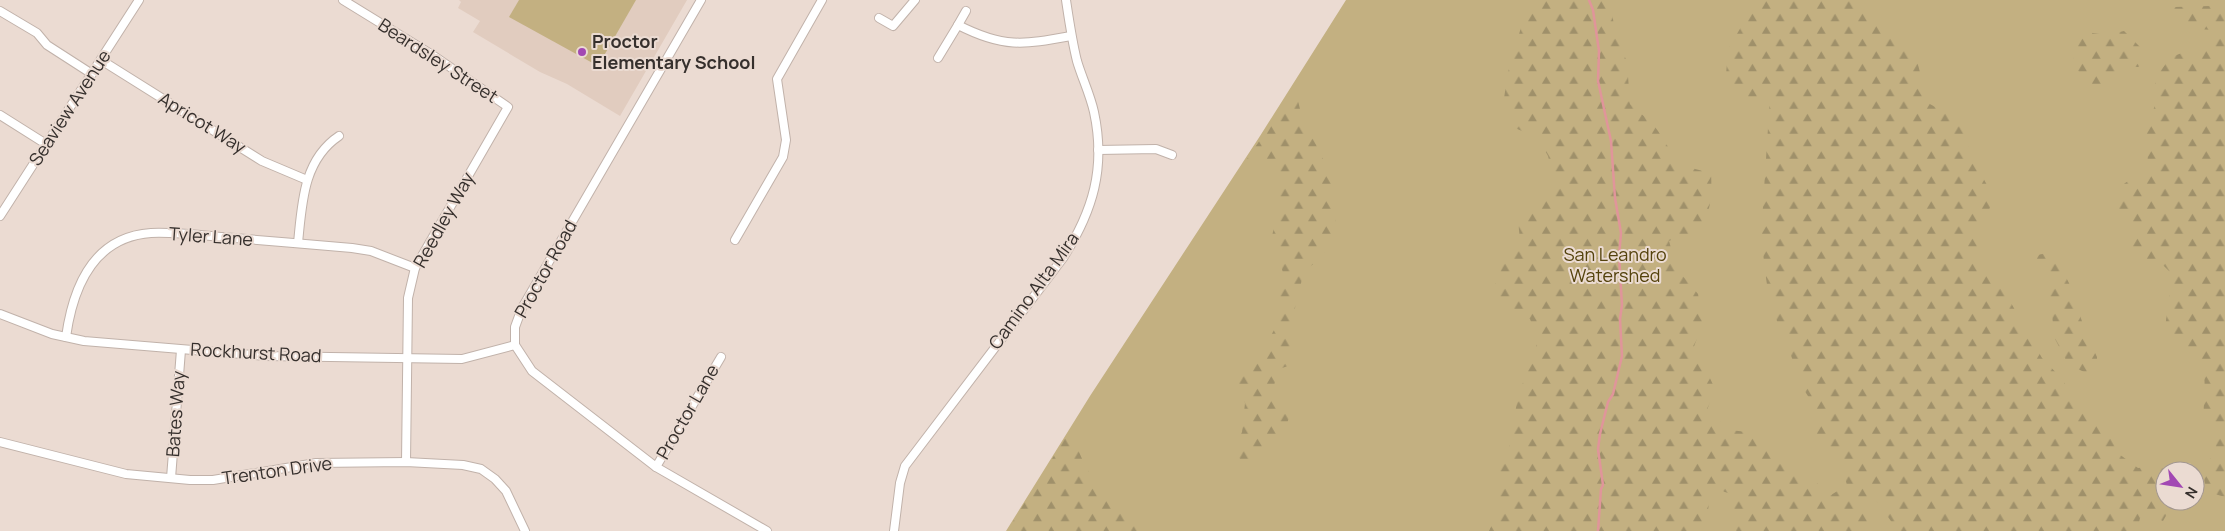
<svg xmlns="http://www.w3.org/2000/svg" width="2225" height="531" font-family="Manrope,sans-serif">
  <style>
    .built { fill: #e1ccbf }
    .green { fill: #c3b081; fill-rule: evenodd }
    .forest { fill: url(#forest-firs) }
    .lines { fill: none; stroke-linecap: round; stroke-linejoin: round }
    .stream { stroke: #e0959a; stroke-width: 2.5 }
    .minor-casing { stroke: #c1b2aa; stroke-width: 10 }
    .minor { stroke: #fff; stroke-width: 8 }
    .poi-dot { fill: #a248b3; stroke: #ebdbd2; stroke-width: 2 }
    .labels { text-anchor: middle; stroke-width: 4; stroke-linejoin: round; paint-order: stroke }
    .poi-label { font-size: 18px; font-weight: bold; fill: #36302d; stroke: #ebdbd2; text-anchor: start }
    .street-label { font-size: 18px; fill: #36302d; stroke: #ebdbd2 }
    .park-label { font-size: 18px; fill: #54420c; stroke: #ebdbd2 }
  </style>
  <defs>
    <pattern id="forest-firs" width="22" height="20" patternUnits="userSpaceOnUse" patternTransform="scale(1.25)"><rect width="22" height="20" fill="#c3b081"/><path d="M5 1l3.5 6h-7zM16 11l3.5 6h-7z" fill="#9f906a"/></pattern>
  </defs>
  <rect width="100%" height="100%" fill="#ebdbd2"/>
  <polygon class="built" points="459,0 687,0 620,116 567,84 540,72 473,32 480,21 458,8 461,2"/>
  <g class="green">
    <polygon points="519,0 636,0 598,66 509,17"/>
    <path d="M1346,0h879v531h-1219l84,-135 170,-260zM2165,471h30v30h-30z"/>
  </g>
  <g class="forest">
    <path d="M1529,0h81l5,32 12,30 3,42c9,8 21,17 28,27 19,29 17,34 53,42 1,16 1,49 -16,58 -8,4 -18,6 -26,10l8,28 21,25 5,28 -11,30 16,22 7,15 -8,21 23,20 17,2 24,7 2,12 7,13 26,10 25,21 16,-10 -7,-24 -27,-26v-31l-14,-22 -5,-19 -24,-59 -4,-26 -5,-42 9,-139 -25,3 -19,-25 2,-26 19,-32 1,-17h116l2,9 13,16 15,2 9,16 13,14 12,46 20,11 14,14 10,30 15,27 5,16 -11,34 -2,23 18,20 45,80 21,22 11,21 24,14 21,39 19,14 23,-3 4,9v27l9,1 -11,19 -10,-4 -13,1 -3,13h-239l-22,-31 -10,13 3,18h-133l-3,-36 -16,-6 -8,13 -2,18 -13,11h-205l7,-18v-38l12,-22 9,-51 7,-23 12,-25v-19l-6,-16 -5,-3 -15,-1 -14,-13 -4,-9 13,-34 10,-3 5,-16 -2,-20 9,-16 15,-7 12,-17 -6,-24 -10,-18 -23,-10 -12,-23 5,-33z"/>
    <path d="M2211,0h14v497l-17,-5c-10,-25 1,-24 7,-44 2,-5 2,-11 3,-16l-14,-14c-2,-25 8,-47 -13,-67 -9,-8 -19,-13 -26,-23l7,-54 -13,-13 -17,-1 -9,-11 -3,-22 -15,-18c4,-29 9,-27 35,-34l-6,-42 12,-30 -1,-25 16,-21 41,-15v-12l-26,-2 -16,-13 5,-8 35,-1z"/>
    <path d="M2083,29c14,8 26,5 41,2l23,23 -1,8 -8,5 -14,-1 -26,23c-20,-8 -24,-27 -28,-46z"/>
    <path d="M1295,89l5,20 32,70 5,56 -17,24 -16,12c-6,26 -20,69 -10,93l-15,5c-9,23 -6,31 10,49l-6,16 -19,25h-24l-6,-9 8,-18 3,-29 -9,-20 9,-13 14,-12 15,-28 5,-15 -1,-23 6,-16 -12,-40 6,-25 -1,-33 -5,-14 -25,-5z"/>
    <polygon points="2053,252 2071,287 2086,334 2097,357 2097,370 2092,376 2068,364 2055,339 2047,276 2035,265 2037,255"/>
    <polygon points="1070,430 1085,466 1097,484 1121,501 1144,531 1007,531"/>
  </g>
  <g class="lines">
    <polyline class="stream" points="1589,0 1593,10 1599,51 1598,81 1611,141 1615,198 1621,233 1619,256 1622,305 1620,319 1622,356 1613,394 1608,402 1600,434 1598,449 1603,485 1601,489 1598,531"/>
    <g class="minor-casing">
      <g id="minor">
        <polyline points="343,0 434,56 508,107 415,268 408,298 406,462"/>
        <polyline points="701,0 522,308 515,327 515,345 532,371 656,467 767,531"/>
        <polyline points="0,11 37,33 47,45 92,74"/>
        <polyline points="879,18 893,26 915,0"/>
        <polyline points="958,25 966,11"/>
        <path d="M938,58l20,-33c45,23 65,20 113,11"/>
        <polyline points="101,60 262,161 307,180"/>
        <polyline points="0,115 46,144"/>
        <polyline points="1098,150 1156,149 1172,155"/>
        <polyline points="0,216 139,0"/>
        <polyline points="735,240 783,157 786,140 777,79 822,0"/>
        <path d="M298,243c4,-39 5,-83 41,-107"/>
        <polyline points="0,314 52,334 84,341 265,356 462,359 515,345"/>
        <path d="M66,337c7,-50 27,-100 85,-104 24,-1 49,2 72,4 43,4 86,7 129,11l19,3 44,17"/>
        <polyline points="0,442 126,474 190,480 213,480 316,463 406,462 463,465 481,469 495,479 506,491 525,531"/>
        <polyline points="656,467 721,357"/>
        <polyline points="171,478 181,350"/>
        <path d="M894,531l6,-48 5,-17 158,-208c30,-47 43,-90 31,-146 -4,-18 -12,-34 -17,-51 -5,-20 -8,-41 -11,-61"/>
      </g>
    </g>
    <use href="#minor" class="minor"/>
  </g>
  <circle class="poi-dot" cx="582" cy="52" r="5"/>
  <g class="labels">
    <g class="poi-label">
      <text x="592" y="48">Proctor<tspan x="592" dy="21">Elementary School</tspan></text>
    </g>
    <g class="street-label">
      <text transform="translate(438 61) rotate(33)" y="6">Beardsley Street</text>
      <text transform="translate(70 108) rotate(-57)" y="6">Seaview Avenue</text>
      <text transform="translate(202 123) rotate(32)" y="6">Apricot Way</text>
      <text transform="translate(444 220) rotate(-61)" y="6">Reedley Way</text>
      <text transform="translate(211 237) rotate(4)" y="6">Tyler Lane</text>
      <text transform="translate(546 269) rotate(-61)" y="6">Proctor Road</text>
      <text transform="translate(1034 291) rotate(-54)" y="6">Camino Alta Mira</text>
      <text transform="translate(256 353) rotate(3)" y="6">Rockhurst Road</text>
      <text transform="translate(688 412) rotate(-60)" y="6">Proctor Lane</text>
      <text transform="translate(176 414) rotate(-86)" y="6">Bates Way</text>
      <text transform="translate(277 471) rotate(-8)" y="6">Trenton Drive</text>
    </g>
    <g class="park-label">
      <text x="1615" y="261">San Leandro<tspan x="1615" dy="21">Watershed</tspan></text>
    </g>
  </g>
  <g transform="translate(2180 486) rotate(120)"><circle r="24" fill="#ebdbd2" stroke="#a39790"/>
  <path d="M0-4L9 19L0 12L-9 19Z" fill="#a248b3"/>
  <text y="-8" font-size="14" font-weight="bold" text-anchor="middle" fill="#36302d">N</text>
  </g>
</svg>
